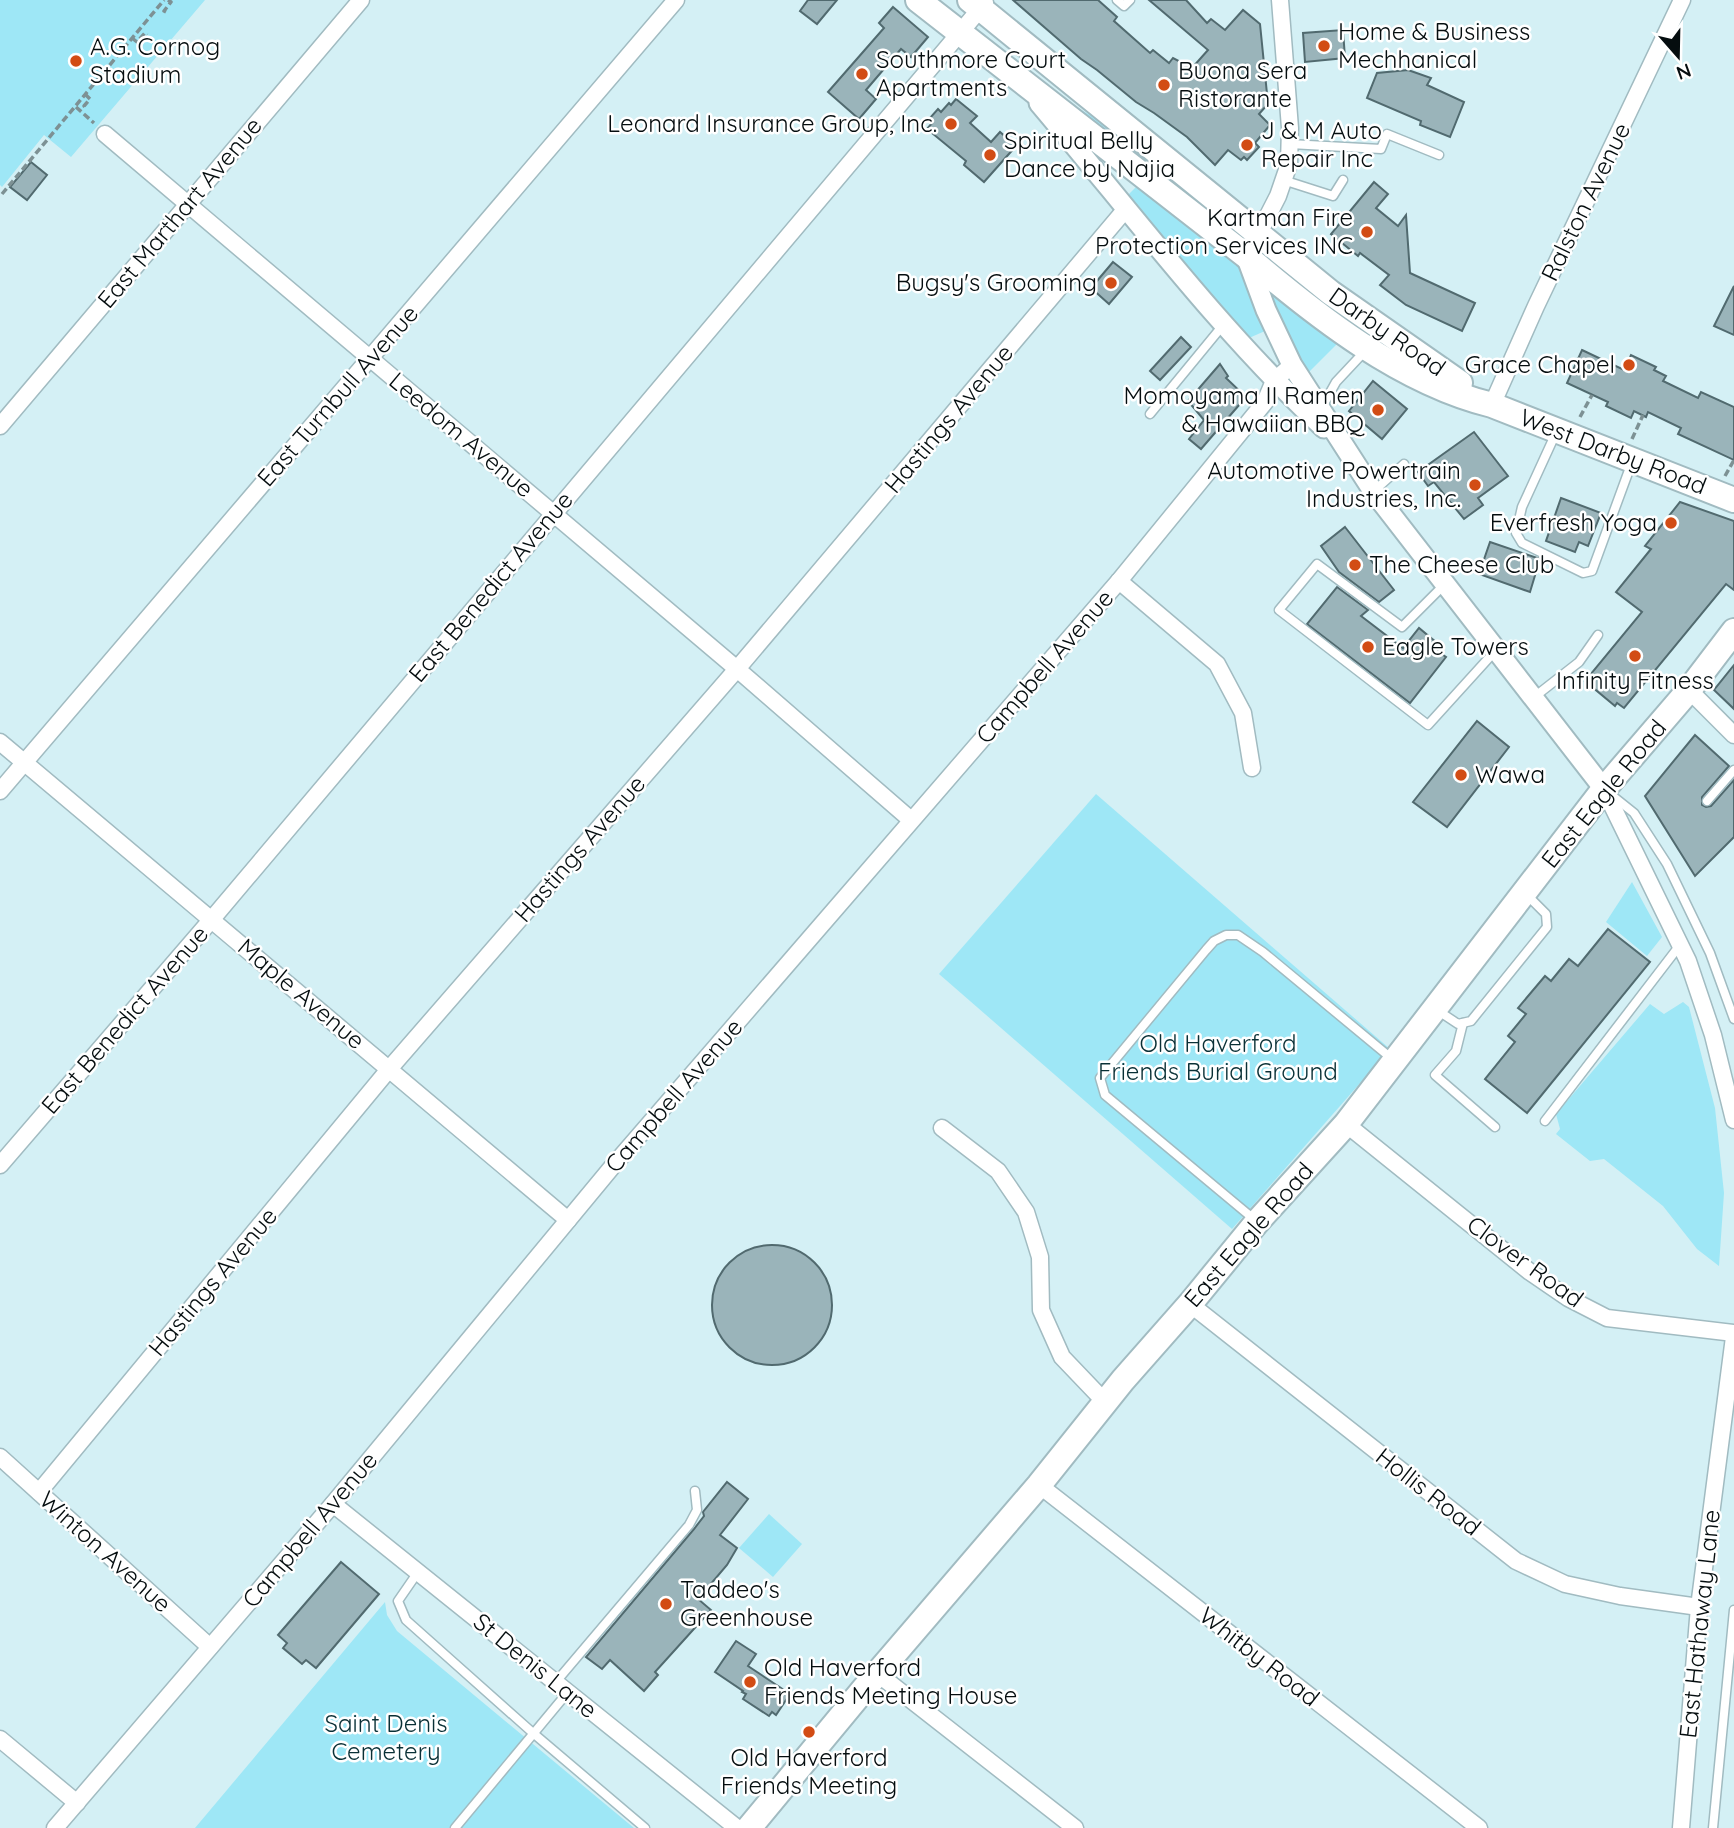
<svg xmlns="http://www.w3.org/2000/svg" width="1734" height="1828" font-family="Quicksand,sans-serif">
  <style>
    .green { fill: #9ee7f6 }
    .building { fill: #9ab4ba; stroke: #516a6f; stroke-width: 2 }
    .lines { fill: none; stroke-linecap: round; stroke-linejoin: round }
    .service-casing { stroke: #a1bbc1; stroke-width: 11 }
    .minor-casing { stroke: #a1bbc1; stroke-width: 19 }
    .tertiary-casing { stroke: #a1bbc1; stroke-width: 23 }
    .primary-casing { stroke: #a1bbc1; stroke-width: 28 }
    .path { stroke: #7d9194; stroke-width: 3.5; stroke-dasharray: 7 3.5; stroke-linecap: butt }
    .service { stroke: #fff; stroke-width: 8 }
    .minor { stroke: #fff; stroke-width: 16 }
    .tertiary { stroke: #fff; stroke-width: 19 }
    .primary { stroke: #fff; stroke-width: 24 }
    .poi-dot { fill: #d24c14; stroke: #fff; stroke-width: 2.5 }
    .labels { text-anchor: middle; stroke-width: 5; stroke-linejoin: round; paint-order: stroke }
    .poi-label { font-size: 24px; fill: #050d0f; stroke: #fff; text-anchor: start }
    .street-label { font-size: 24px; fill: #050d0f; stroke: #fff }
    .park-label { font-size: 24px; fill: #093036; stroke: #fff }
  </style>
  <rect width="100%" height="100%" fill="#d4f0f5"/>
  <g class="green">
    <polygon points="0,0 205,0 71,157 44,135 2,187 0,185"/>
    <polygon points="1078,108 1105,124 1216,214 1223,226 1076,113"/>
    <polygon points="1141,182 1239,261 1265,331 1249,338 1127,196"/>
    <polygon points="1270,291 1340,341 1308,373 1291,347"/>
    <polygon points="1096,794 1390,1049 1232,1229 939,974"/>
    <polygon points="1632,882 1662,937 1647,956 1606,922"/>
    <polygon points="1683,1002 1689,1007 1715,1108 1724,1193 1719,1266 1697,1249 1663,1206 1604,1159 1590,1161 1556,1134 1560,1129 1556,1114 1650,1004 1664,1014"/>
    <polygon points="769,1514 802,1544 773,1577 739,1548"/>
    <polygon points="385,1602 387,1615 397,1631 634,1828 195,1828"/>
  </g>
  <g class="building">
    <polygon points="808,0 837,0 817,24 800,11"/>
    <polygon points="1013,0 1098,0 1117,17 1114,21 1150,53 1153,50 1169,63 1173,58 1192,68 1208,50 1149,0 1186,0 1207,23 1211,19 1225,30 1243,10 1260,24 1268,104 1259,114 1270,125 1255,143 1259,147 1247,160 1244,157 1241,160 1228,150 1215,165 1187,137 1154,113 1136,102 1097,70 1081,59"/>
    <polygon points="893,7 928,37 911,57 901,49 866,90 876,99 859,119 828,92 884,28 879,23"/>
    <polygon points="1343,30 1345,58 1305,62 1303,33"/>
    <polygon points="1408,70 1431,78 1427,85 1464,102 1450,137 1420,125 1421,121 1367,98 1377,73"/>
    <polygon points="956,99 977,116 970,123 991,142 1000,132 1016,146 984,182 964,165 966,161 927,129 933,122 929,119 938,109 941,112 949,103 951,105"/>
    <polygon points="31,162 47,175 27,200 10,187"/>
    <polygon points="1374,182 1388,194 1376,208 1398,226 1406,215 1410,273 1475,303 1462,331 1406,305 1380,285 1389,275 1360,253 1358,256 1331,234"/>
    <polygon points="1113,262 1132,277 1109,304 1091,288"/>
    <polygon points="1734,286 1734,335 1714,326"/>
    <polygon points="1181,337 1191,347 1160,380 1150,371"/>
    <polygon points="1582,350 1624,370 1631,355 1656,367 1654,370 1666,376 1663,381 1698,398 1701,392 1734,407 1734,460 1678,434 1681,428 1648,412 1646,417 1634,411 1631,418 1606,406 1608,402 1567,383"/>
    <polygon points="1220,364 1228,376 1226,378 1246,397 1201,449 1189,439 1204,420 1188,401"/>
    <polygon points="1373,381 1407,409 1382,439 1349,411"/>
    <polygon points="1474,432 1508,476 1478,498 1483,505 1464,519 1434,482 1428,486 1418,472"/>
    <polygon points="1561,498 1601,513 1588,546 1579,542 1575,552 1546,541"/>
    <polygon points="1680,502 1734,521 1734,590 1726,584 1624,708 1617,703 1615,706 1585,681 1642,612 1616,592 1651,549 1645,546"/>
    <polygon points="1345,527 1394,590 1379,602 1339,572 1321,546"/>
    <polygon points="1490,542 1540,559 1530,592 1479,574"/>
    <polygon points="1337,587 1368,610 1361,616 1403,648 1419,628 1437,643 1433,648 1446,657 1410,703 1307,624"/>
    <polygon points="1734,665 1734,709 1714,690"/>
    <polygon points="1477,721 1509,747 1447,827 1413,802"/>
    <polygon points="1695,735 1729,766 1702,797 1702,805 1706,807 1711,806 1734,780 1734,837 1695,876 1645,796"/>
    <polygon points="1608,929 1650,962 1527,1113 1485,1079 1515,1042 1508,1036 1526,1014 1518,1008 1545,976 1551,981 1569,959 1578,966"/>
    <circle cx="772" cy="1305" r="60"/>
    <polygon points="727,1482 748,1499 720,1535 737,1548 727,1565 698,1599 711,1610 655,1672 658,1675 644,1691 610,1660 602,1669 586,1657 694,1529 704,1516 703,1512"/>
    <polygon points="341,1562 379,1594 316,1668 306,1660 302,1664 283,1648 287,1643 278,1635"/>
    <polygon points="736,1641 756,1654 748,1666 790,1694 776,1715 772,1712 769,1716 743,1699 746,1694 742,1692 743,1691 715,1672"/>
  </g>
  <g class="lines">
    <g class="service-casing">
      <g id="service">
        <polyline points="1117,0 1124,6 1130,0"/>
        <polyline points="1290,144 1381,149 1387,134 1439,155"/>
        <polyline points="1283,180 1333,196 1343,180"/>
        <polyline points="1321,409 1336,382 1366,350"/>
        <polyline points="1150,414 1224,324"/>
        <polyline points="1555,435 1522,507 1516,533 1522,543 1583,573 1592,571 1632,462"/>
        <polyline points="1375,490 1404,464"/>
        <polyline points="1445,584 1402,627 1317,564 1279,610 1428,725 1496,650"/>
        <polyline points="1533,698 1579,662 1598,635"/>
        <polyline points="1609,793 1634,813 1667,864 1710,953 1734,1019"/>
        <polyline points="1707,801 1734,770"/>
        <polyline points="1437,1010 1458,1024 1471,1021 1547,927 1546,914 1526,894"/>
        <polyline points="1463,1023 1456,1051 1435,1075 1495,1127"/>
        <polyline points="1545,1121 1680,945"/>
        <polyline points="1255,1220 1105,1095 1100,1078 1206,950 1214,941 1226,935 1238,935 1263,952 1391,1058"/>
        <polyline points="418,1572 398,1601 406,1620 533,1733 645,1828"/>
        <polyline points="555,1683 689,1525 697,1510 695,1491"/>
        <polyline points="455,1828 568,1692"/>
        <polyline points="1713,1828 1734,1610"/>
      </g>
    </g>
    <g class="minor-casing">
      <g id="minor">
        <polyline points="105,134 737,669 911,820"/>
        <polyline points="1258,235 1278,196 1289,164 1290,128 1280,0"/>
        <polyline points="1492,405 1536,306 1682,0"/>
        <polyline points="0,426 361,0"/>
        <polyline points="1119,581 1217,664 1243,713 1252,768"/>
        <polyline points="1689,690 1734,735"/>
        <polyline points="0,742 568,1220"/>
        <polyline points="1604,789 1688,961 1713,1035 1734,1120"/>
        <polyline points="0,791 676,0"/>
        <polyline points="1346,1124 1530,1272 1568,1298 1607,1318 1734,1333"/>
        <polyline points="942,1128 998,1171 1026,1212 1040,1257 1041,1310 1062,1357 1105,1402"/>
        <polyline points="0,1165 212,919 985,3"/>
        <polyline points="1190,1304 1516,1561 1565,1584 1620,1596 1699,1607"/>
        <polyline points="0,1457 210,1647"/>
        <polyline points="1039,1485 1479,1828"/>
        <polyline points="39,1492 390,1068 737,669 1125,210"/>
        <polyline points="333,1504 737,1828"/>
        <polyline points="878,1674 1075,1828"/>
        <polyline points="0,1739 77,1803"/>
        <polyline points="55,1828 333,1504 612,1167 1119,581 1265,402 1274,381 1292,365"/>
        <polyline points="1681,1828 1699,1607 1734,1337"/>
      </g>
    </g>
    <g class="tertiary-casing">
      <g id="tertiary">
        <path d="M1039,103c93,110 179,226 285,325"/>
        <polyline points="1246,256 1266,310 1292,365 1373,491 1604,789"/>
      </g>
    </g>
    <g class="primary-casing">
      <g id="primary">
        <path d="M918,0l327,255c70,60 156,128 247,150l242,95"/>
        <polyline points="970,0 1331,293 1460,383"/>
        <polyline points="749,1828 864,1689 1039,1485 1123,1380 1190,1304 1257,1222 1346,1124 1604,789 1689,690 1734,631"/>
      </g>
    </g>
    <g class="path">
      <polyline points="166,12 164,11 171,2 168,0"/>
      <polyline points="132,38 137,42 145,33 147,35"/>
      <polyline points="85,94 90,99 84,106 86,108"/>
      <polyline points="76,107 94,123"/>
      <polyline points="2,194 164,0"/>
      <polyline points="1580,417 1592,395"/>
      <polyline points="1632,439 1643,415"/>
      <polyline points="1725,476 1734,460"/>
    </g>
    <use href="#service" class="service"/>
    <use href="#minor" class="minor"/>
    <use href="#tertiary" class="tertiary"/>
    <use href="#primary" class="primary"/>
  </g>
  <g class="poi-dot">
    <circle cx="1324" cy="46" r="7"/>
    <circle cx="76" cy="61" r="7"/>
    <circle cx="862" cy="74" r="7"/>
    <circle cx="1164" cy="85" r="7"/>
    <circle cx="951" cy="124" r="7"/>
    <circle cx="1247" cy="145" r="7"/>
    <circle cx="990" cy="155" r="7"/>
    <circle cx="1367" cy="232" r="7"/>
    <circle cx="1111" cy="283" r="7"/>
    <circle cx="1629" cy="365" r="7"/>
    <circle cx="1378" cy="410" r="7"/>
    <circle cx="1475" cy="485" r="7"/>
    <circle cx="1671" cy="523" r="7"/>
    <circle cx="1355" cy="565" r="7"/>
    <circle cx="1368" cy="647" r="7"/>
    <circle cx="1635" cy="656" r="7"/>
    <circle cx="1461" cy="775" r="7"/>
    <circle cx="666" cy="1604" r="7"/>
    <circle cx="750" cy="1682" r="7"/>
    <circle cx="809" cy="1732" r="7"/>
  </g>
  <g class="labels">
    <g class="poi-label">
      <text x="1338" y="40">Home &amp; Business<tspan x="1338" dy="28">Mechhanical</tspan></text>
      <text x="90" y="55">A.G. Cornog<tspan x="90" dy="28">Stadium</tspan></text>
      <text x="876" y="68">Southmore Court<tspan x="876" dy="28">Apartments</tspan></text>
      <text x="1178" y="79">Buona Sera<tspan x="1178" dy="28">Ristorante</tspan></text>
      <text x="937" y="132" text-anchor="end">Leonard Insurance Group, Inc.</text>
      <text x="1261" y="139">J &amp; M Auto<tspan x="1261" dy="28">Repair Inc</tspan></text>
      <text x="1004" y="149">Spiritual Belly<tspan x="1004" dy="28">Dance by Najia</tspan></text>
      <text x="1353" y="226" text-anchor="end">Kartman Fire<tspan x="1353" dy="28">Protection Services INC</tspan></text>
      <text x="1097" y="291" text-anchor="end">Bugsy's Grooming</text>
      <text x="1615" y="373" text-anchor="end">Grace Chapel</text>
      <text x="1364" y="404" text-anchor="end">Momoyama II Ramen<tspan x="1364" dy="28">&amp; Hawaiian BBQ</tspan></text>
      <text x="1461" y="479" text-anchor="end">Automotive Powertrain<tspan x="1461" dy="28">Industries, Inc.</tspan></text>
      <text x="1657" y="531" text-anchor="end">Everfresh Yoga</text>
      <text x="1369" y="573">The Cheese Club</text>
      <text x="1382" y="655">Eagle Towers</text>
      <text x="1635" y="689" text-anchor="middle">Infinity Fitness</text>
      <text x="1475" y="783">Wawa</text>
      <text x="680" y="1598">Taddeo's<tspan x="680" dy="28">Greenhouse</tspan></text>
      <text x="764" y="1676">Old Haverford<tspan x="764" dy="28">Friends Meeting House</tspan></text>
      <text x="809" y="1766" text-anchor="middle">Old Haverford<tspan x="809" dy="28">Friends Meeting</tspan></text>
    </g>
    <g class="street-label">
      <text transform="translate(1586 202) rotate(-64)" y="8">Ralston Avenue</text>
      <text transform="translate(180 213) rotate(-50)" y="8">East Marthart Avenue</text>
      <text transform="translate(1387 332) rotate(35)" y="8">Darby Road</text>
      <text transform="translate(338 396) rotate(-49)" y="8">East Turnbull Avenue</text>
      <text transform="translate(949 419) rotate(-50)" y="8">Hastings Avenue</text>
      <text transform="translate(461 435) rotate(40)" y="8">Leedom Avenue</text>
      <text transform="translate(1613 452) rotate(21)" y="8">West Darby Road</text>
      <text transform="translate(491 587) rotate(-50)" y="8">East Benedict Avenue</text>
      <text transform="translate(1045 667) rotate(-49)" y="8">Campbell Avenue</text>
      <text transform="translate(1604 794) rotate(-51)" y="8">East Eagle Road</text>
      <text transform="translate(580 849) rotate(-49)" y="8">Hastings Avenue</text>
      <text transform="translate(301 994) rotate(40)" y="8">Maple Avenue</text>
      <text transform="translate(125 1020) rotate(-49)" y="8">East Benedict Avenue</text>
      <text transform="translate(674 1096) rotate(-49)" y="8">Campbell Avenue</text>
      <text transform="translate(1249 1235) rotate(-49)" y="8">East Eagle Road</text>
      <text transform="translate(1525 1262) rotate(36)" y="8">Clover Road</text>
      <text transform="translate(213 1282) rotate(-50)" y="8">Hastings Avenue</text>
      <text transform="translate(1428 1492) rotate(38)" y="8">Hollis Road</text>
      <text transform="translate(310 1530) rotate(-50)" y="8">Campbell Avenue</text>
      <text transform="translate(105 1552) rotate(42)" y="8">Winton Avenue</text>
      <text transform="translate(1700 1624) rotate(-84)" y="8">East Hathaway Lane</text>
      <text transform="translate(1259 1657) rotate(38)" y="8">Whitby Road</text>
      <text transform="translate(535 1666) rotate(39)" y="8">St Denis Lane</text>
    </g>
    <g class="park-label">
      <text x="1218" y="1052">Old Haverford<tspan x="1218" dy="28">Friends Burial Ground</tspan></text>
      <text x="386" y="1732">Saint Denis<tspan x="386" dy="28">Cemetery</tspan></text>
    </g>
  </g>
  <g transform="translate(1678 56) rotate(160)" stroke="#ffffff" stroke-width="5" paint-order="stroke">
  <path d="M0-5L12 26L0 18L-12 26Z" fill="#050d0f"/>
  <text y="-10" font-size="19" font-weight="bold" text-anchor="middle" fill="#050d0f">N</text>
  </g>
</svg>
